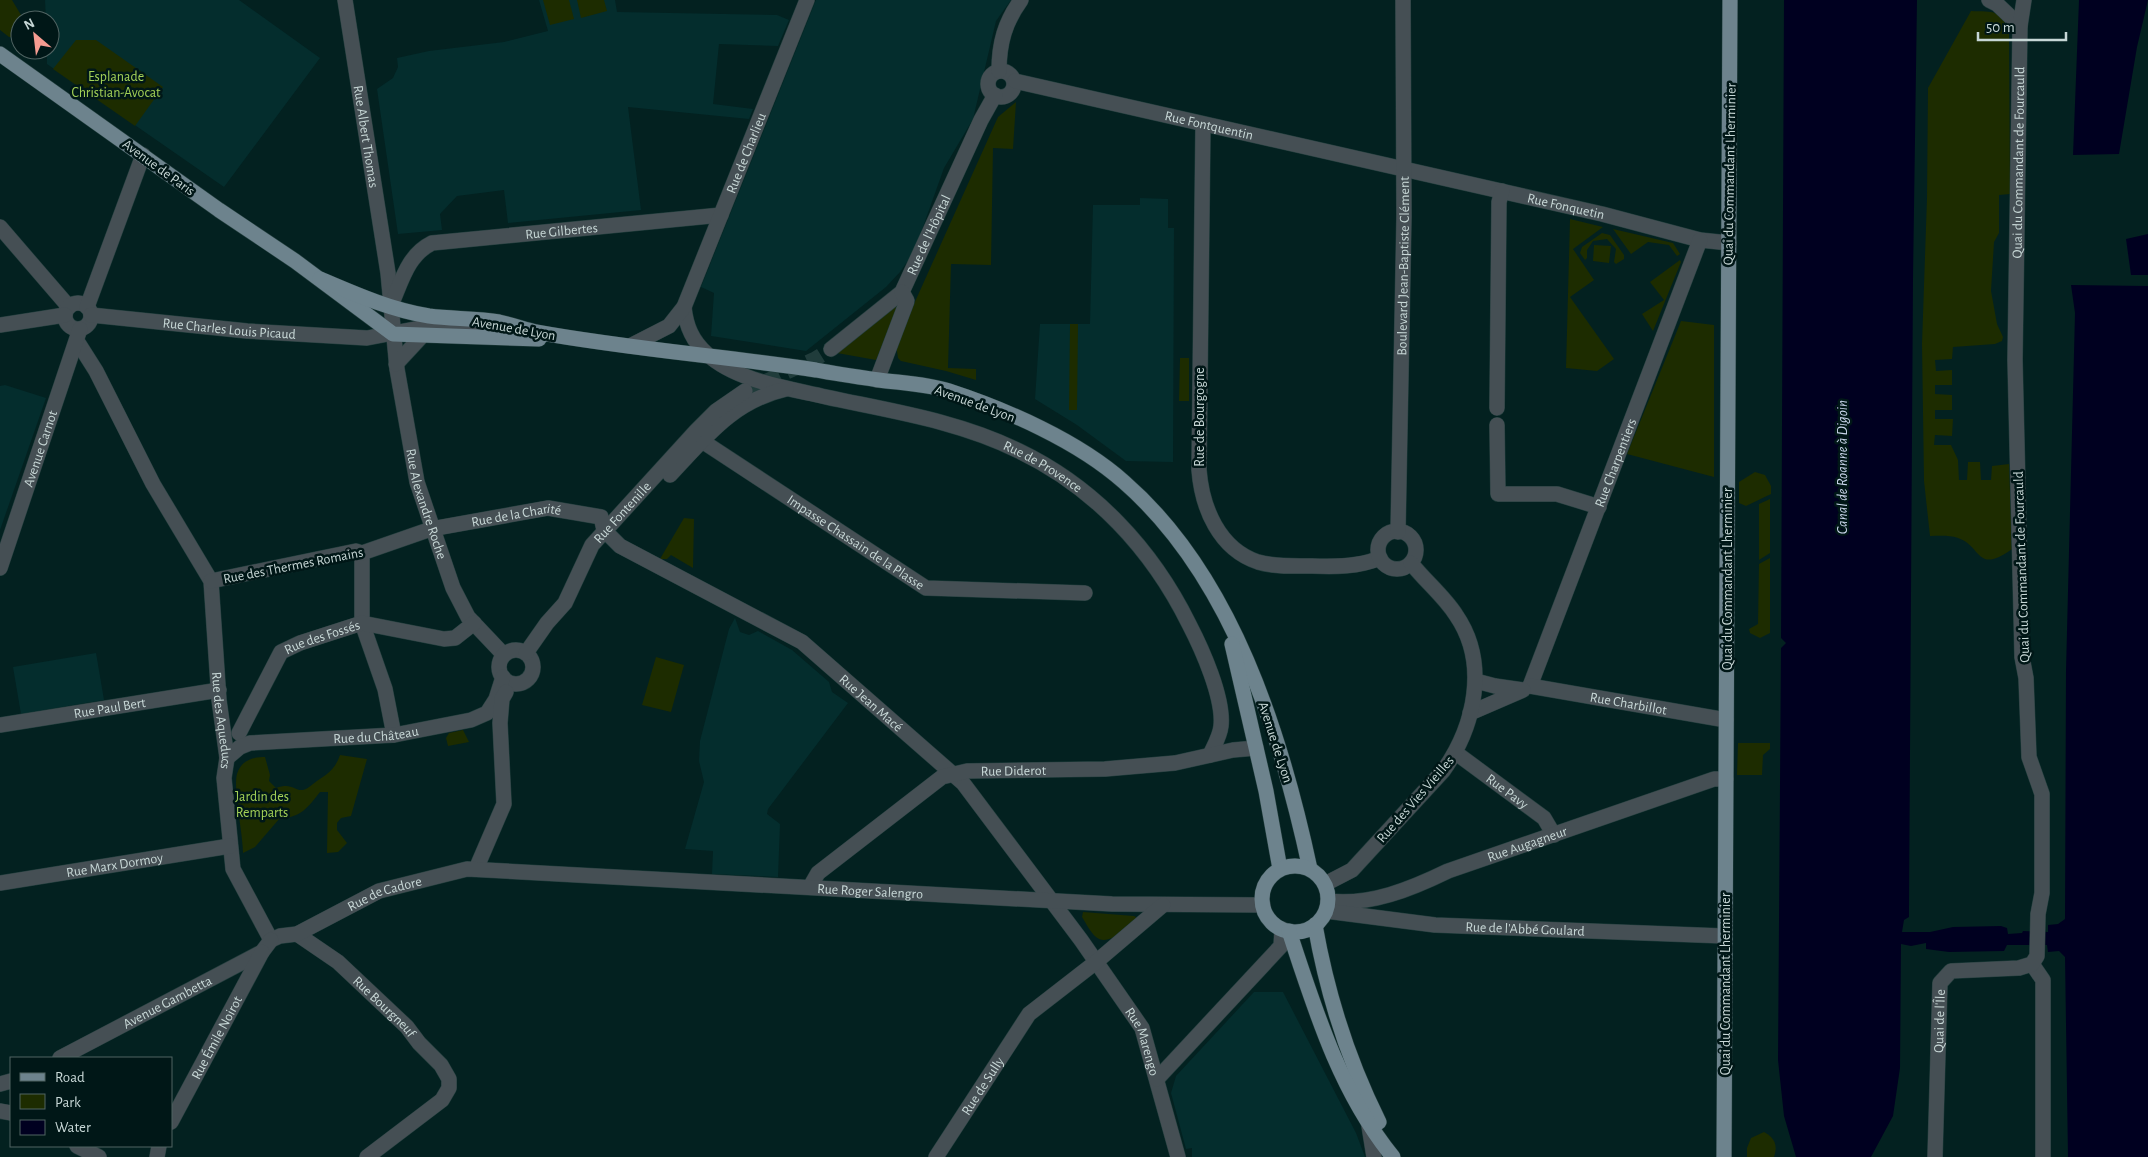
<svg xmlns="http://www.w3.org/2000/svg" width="2148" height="1157" font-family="'Alegreya Sans',sans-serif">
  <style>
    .built { fill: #042d2d }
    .green { fill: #1d2c00 }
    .water { fill: #000020 }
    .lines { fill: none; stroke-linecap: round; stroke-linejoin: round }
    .minor-tunnel { stroke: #203c3b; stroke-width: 15; stroke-dasharray: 15 8; stroke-linecap: butt }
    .minor-casing { stroke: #223e3d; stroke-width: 16 }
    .major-casing { stroke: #223e3d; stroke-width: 16 }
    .minor { stroke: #454f54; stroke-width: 15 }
    .major { stroke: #6d838d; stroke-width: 15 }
    .labels { text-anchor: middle; stroke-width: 5; stroke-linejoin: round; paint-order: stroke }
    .park-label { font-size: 14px; fill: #a4d257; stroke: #001717 }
    .street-label { font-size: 14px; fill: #c7d7d6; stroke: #001717 }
    .water-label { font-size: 15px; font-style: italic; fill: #c9d6eb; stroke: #001717 }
  </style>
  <rect width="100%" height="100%" fill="#032120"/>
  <g class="built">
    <polygon points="45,0 239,0 320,58 224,187 47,64 47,50 50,50 50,20 46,20"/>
    <polygon points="539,0 615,0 617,12 777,15 789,20 778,46 719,44 713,104 753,109 749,119 628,107 641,210 508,223 504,190 457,196 440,214 442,230 398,234 377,89 393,78 398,67 397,58 429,51 504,42 548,31"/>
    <polygon points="816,0 1011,0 996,21 973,119 944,168 914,252 900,272 886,287 806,351 711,336 714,293 701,287"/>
    <polygon points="1140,198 1168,199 1168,228 1174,228 1173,462 1126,461 1077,425 1035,399 1040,324 1090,324 1093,205 1140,205"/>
    <polygon points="5,385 46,398 0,530 0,386"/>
    <polygon points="735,618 740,632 749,635 758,631 792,650 829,682 832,692 848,703 768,809 767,814 780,824 778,877 712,874 713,851 685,849 704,782 699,761 700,741 729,629"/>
    <polygon points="96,653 104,700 21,714 13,667"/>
    <polygon points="1254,992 1283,992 1356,1133 1365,1157 1192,1157 1192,1148 1186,1149 1171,1093 1176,1076"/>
  </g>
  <g class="green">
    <polygon points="0,0 12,0 24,20 20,20 20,36 9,37 0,30"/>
    <polygon points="543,0 569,0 574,19 550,25"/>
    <polygon points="577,0 604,0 607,11 581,18"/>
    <path d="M1971,11c23,1 30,-2 38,22l1,161 -11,1v38l-5,9 -3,49 6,33 6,13 -1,4 -7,3 -42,3 -1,12 -17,1 1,11 16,-1v15h-17v9l17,1v15h-17v9h18l-1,17 -17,-1 -1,10h17l7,15 1,20h8l1,-18h12l1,18h10l1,-14 17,-2 3,85c-36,26 -30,-3 -54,-11 -9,-3 -19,-2 -28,-2l-6,-55 -2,-137 5,-146 1,-110z"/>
    <polygon points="76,40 96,40 163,87 135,126 53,69"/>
    <polygon points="1016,102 1013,149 993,148 991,265 951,264 948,368 976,369 976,380 946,371 901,361 898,358 896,344 998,117"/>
    <polygon points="1570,219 1603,227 1573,249 1594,280 1570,297 1614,359 1597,371 1566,368"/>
    <polygon points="1613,229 1673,243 1680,254 1677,256 1669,245 1648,242 1631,254"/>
    <polygon points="1602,233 1610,235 1624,255 1624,259 1616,264 1614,262 1616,249 1607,239 1593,241 1587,250 1587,258 1585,260 1580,253 1582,247"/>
    <polygon points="1594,245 1611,246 1609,263 1593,261"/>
    <polygon points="1680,260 1681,262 1653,331 1642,314 1664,300 1650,282"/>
    <polygon points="902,300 876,360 837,353"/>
    <polygon points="1681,321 1714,325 1714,477 1627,454"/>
    <polygon points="1070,324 1078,324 1077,410 1069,410"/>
    <polygon points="1180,358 1189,358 1189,401 1179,401"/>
    <polygon points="1755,472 1765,475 1771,486 1771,494 1746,506 1739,503 1739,482"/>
    <polygon points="1770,499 1770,553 1759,560 1759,504"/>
    <polygon points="684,518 694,519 693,568 671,555 667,559 660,559"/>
    <polygon points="1770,558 1770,633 1760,638 1750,633 1749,629 1758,624 1759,564"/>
    <polygon points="656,657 684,665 671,712 642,705"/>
    <polygon points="463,730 469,742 448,746 446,738 449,733"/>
    <polygon points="1738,743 1770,743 1770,749 1763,755 1762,775 1737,775"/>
    <path d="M340,755l27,4 -16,57 -10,2 -4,5v7l10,13 -9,9 -11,1 1,-61h-8c-12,15 -19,26 -40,26l-25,29 -12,6c0,-19 -10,-64 -6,-79 4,-14 16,-17 28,-17l5,18 -1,6 7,7c16,-6 18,3 27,2 4,-1 7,-4 10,-6 13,-10 21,-12 27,-29z"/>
    <path d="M1083,912l51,4 3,2c-8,8 -29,30 -41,19 -6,-5 -10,-14 -14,-20z"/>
    <path d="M1764,1132c11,6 14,13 10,25h-27v-9l4,-10z"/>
  </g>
  <g class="water">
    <polygon points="1784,0 1917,0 1913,278 1909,908 1909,917 1904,920 1902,932 1930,932 1953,927 2001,926 2007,928 2008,934 2022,933 2023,931 2048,932 2048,925 2058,924 2065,919 2066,671 2075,313 2071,285 2148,286 2148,1157 2068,1157 2065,957 2059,951 2048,952 2047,945 2007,945 2004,951 1949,952 1926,949 1926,943 1911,946 1901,944 1900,1068 1893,1116 1871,1157 1796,1157 1784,1116 1778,1060 1781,648 1786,643 1781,638"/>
    <polygon points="2079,0 2148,0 2137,47 2119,154 2073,155"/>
    <polygon points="2148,234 2148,275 2131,275 2126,239"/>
  </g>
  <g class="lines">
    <polyline class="minor-tunnel" points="745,391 815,359 831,349"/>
    <g class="minor-casing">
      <g id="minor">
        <path id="s1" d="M345,0l43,273 9,96 20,113 36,106 15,29 36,38"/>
        <polyline points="1989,0 1997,4 2020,26"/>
        <circle cx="1001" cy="84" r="13"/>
        <path d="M999,71c0,-28 6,-49 22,-71"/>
        <path id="s2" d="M1015,81l587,133 98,26 29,3"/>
        <path d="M1203,124l-4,346c3,38 20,79 59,92 17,5 36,4 54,4 22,1 47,1 68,-8"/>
        <polyline points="0,227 69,307"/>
        <path id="s3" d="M392,303c10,-23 16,-48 40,-60l289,-28"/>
        <circle cx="78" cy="316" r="13"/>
        <polyline points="87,307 143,155"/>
        <path id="s4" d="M684,307c2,19 8,34 23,47 29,27 81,34 119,43 65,14 133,24 193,54 75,36 133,98 170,173 13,25 35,74 32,102 -1,10 -7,20 -11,29"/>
        <path id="s5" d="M91,315l156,16 120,7 58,-11 95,4"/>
        <polyline points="0,325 65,315"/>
        <path id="s6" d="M77,341l19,30 57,113 58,97 8,119 8,58 -3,20 9,91 38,71"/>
        <path id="s7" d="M630,346l39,-20 15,-19 123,-307"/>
        <path id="s8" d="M831,349l71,-57 79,-172 14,-25"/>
        <polyline points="396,364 422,336"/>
        <polyline points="877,380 907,301 902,292"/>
        <polyline points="1497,408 1499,202 1502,191"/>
        <polyline points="1497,425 1498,494 1557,494 1599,507"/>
        <path id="s9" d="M702,441l224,147 159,5"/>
        <path d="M670,475c36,-38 63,-74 116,-86"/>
        <circle cx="1397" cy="550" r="19"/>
        <path id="s10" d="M1398,532l6,-316 -1,-216"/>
        <polyline points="362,553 362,623 385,689 394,735"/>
        <path id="s11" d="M0,568l80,-239"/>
        <path id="s12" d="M211,581l145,-30 6,2 69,-24 117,-21 53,9 3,13 16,16 182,96 161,141 118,157 61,88 36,129"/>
        <circle cx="516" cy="667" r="17"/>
        <path id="s13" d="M526,653l21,-30 18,-20 27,-58 104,-114 20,-20 29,-20"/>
        <path id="s14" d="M1530,686l170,-446"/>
        <path id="s15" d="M1530,686l196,34"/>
        <polyline points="1470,713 1523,690 1495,686 1476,681"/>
        <path id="s16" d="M0,725l219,-35"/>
        <path id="s17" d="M239,733l42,-81 19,-9 62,-20 82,16 11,-1 19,-15"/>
        <path id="s18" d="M1456,753l88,65 10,17"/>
        <path id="s19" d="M227,758l13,-11 10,-4 144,-8 77,-15 16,-7 9,-14 7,-22"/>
        <polyline points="476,869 504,804 500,723 502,699 506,692"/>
        <path id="s20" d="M0,883l230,-37"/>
        <path d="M1325,884l27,-14 91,-99c32,-45 46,-108 13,-156 -12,-19 -31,-34 -45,-52"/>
        <path id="s21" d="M810,887l8,-14 124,-96 25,-6 138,-2 70,-6 58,-13 23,-2"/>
        <path id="s22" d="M1328,901c42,5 83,-12 120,-30l266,-92h12"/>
        <path id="s23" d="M1326,911l109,14 289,11"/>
        <path id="s24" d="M297,934l41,28 69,65 12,16 22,22 8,14v9l-7,12 -75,57"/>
        <path id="s25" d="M271,940l9,-4 17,-2 82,-43 88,-22 645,35 151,1"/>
        <polyline points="2032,964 2043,980 2043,1157"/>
        <path id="s26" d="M60,1058l202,-106 9,-12"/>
        <polyline points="1157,1079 1281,946 1282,929"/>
        <polyline points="0,1084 11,1081"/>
        <polyline points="0,1111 11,1113"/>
        <polyline points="1368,1120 1374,1157"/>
        <path id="s27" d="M171,1122l91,-170"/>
        <polyline points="77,1146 99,1157"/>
        <polyline points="157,1157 159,1146"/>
        <path id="s28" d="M936,1157l93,-143 67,-52 67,-57"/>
        <path id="s29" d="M1935,1157l5,-174 11,-12 68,-3 13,-4 5,-8 1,-42 4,-21v-99l-13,-37 -3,-79 -4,-21 -7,-297 5,-334 4,-26"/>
      </g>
    </g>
    <g class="major-casing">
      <g id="major">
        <polyline points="0,54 219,210 295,261 393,334 539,339"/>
        <path d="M320,279c35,15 71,31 109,37 23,3 47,2 70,6 13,3 25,7 37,10 93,17 187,24 280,38 21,4 42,7 63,10 23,3 48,4 70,11 58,19 129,50 175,91 108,94 157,252 186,387"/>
        <polyline points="1232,644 1266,791 1280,869"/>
        <circle cx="1295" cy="899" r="33"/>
        <path d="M1315,925c12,68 33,135 64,197"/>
        <path d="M1289,931c26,79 51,161 104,226"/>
        <polyline points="1724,1157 1730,0"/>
      </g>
    </g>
    <use href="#minor" class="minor"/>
    <use href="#major" class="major"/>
  </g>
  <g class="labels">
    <g class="park-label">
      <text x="116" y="81">Esplanade<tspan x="116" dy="16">Christian-Avocat</tspan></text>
      <text x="262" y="801">Jardin des<tspan x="262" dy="16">Remparts</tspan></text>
    </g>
    <g class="street-label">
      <text dy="5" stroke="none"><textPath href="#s2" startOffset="199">Rue Fontquentin</textPath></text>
      <text dy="5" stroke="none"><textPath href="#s1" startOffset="138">Rue Albert Thomas</textPath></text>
      <text dy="5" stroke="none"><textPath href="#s7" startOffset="234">Rue de Charlieu</textPath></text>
      <text dy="5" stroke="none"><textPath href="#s29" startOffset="1078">Quai du Commandant de Fourcauld</textPath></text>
      <text transform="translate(159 167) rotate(36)" y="5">Avenue de Paris</text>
      <text transform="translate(1729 174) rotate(-89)" y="5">Quai du Commandant Lherminier</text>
      <text dy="5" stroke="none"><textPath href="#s2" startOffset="565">Rue Fonquetin</textPath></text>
      <text dy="5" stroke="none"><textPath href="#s3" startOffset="204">Rue Gilbertes</textPath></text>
      <text dy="5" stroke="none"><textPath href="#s8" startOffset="154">Rue de l'Hôpital</textPath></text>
      <text dy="5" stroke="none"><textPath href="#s10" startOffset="266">Boulevard Jean-Baptiste Clément</textPath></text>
      <text dy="5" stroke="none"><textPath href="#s5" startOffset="139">Rue Charles Louis Picaud</textPath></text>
      <text transform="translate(514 328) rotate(10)" y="5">Avenue de Lyon</text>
      <text transform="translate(975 403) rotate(20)" y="5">Avenue de Lyon</text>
      <text transform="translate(1199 417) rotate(-90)" y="5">Rue de Bourgogne</text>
      <text dy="5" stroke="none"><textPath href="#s11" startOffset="126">Avenue Carnot</textPath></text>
      <text dy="5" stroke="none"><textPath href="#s14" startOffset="239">Rue Charpentiers</textPath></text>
      <text dy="5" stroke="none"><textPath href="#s4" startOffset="411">Rue de Provence</textPath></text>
      <text dy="5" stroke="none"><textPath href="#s1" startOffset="511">Rue Alexandre Roche</textPath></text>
      <text dy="5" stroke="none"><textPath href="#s13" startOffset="172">Rue Fontenille</textPath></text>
      <text dy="5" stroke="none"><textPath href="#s12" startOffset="314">Rue de la Charité</textPath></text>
      <text dy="5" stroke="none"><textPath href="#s9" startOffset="184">Impasse Chassain de la Plasse</textPath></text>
      <text transform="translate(293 565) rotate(-11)" y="5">Rue des Thermes Romains</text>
      <text transform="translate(2021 567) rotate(-92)" y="5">Quai du Commandant de Fourcauld</text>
      <text transform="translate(1727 579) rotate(-90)" y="5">Quai du Commandant Lherminier</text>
      <text dy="5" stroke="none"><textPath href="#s17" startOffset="135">Rue des Fossés</textPath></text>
      <text dy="5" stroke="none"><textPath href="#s12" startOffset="734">Rue Jean Macé</textPath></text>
      <text dy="5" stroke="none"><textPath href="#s15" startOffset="100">Rue Charbillot</textPath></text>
      <text dy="5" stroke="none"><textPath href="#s16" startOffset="111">Rue Paul Bert</textPath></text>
      <text dy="5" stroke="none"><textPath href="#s6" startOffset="415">Rue des Aqueducs</textPath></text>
      <text dy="5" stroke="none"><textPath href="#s19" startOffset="154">Rue du Château</textPath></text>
      <text transform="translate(1276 742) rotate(72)" y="5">Avenue de Lyon</text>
      <text dy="5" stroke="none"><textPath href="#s21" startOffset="245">Rue Diderot</textPath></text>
      <text dy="5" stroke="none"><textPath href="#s18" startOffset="64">Rue Pavy</textPath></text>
      <text transform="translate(1415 799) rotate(-49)" y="5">Rue des Vies Vieilles</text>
      <text dy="5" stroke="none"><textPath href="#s22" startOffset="209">Rue Augagneur</textPath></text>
      <text dy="5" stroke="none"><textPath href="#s20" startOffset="116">Rue Marx Dormoy</textPath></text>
      <text dy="5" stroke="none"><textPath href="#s25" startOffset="614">Rue Roger Salengro</textPath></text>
      <text dy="5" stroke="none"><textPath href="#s25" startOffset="124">Rue de Cadore</textPath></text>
      <text dy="5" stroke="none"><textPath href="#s23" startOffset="200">Rue de l'Abbé Goulard</textPath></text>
      <text transform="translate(1725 984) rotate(-90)" y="5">Quai du Commandant Lherminier</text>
      <text dy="5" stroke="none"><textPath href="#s26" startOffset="121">Avenue Gambetta</textPath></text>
      <text dy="5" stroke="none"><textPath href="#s24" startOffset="114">Rue Bourgneuf</textPath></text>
      <text dy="5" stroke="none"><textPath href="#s29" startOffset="136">Quai de l'Île</textPath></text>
      <text dy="5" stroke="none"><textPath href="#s27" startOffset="96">Rue Émile Noirot</textPath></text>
      <text dy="5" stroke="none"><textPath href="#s12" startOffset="1172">Rue Marengo</textPath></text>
      <text dy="5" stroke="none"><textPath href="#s28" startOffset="85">Rue de Sully</textPath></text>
    </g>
    <g class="water-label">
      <text transform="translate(1842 467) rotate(-90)" y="5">Canal de Roanne à Digoin</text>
    </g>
  </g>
  <rect x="10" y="1057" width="162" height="90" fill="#001717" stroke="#506463"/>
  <rect x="20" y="1073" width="25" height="8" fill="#6d838d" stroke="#506463"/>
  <text x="55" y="1082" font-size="15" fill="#c7d7d6">Road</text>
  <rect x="20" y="1094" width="25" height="15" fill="#1d2c00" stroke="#506463"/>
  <text x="55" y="1107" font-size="15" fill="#c7d7d6">Park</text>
  <rect x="20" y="1120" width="25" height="15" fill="#000020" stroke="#506463"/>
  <text x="55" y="1132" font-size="15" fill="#c7d7d6">Water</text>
  <g transform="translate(35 35) rotate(332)"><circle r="24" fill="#001717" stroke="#506463"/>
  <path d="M0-4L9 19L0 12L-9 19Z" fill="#f59c91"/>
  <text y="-8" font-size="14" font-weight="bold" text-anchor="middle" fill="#c7d7d6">N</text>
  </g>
  <path d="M1978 32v8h88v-8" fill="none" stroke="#c7d7d6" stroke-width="2.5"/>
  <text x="1986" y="32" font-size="15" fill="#c7d7d6" stroke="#001717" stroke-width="4" paint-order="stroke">50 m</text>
</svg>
